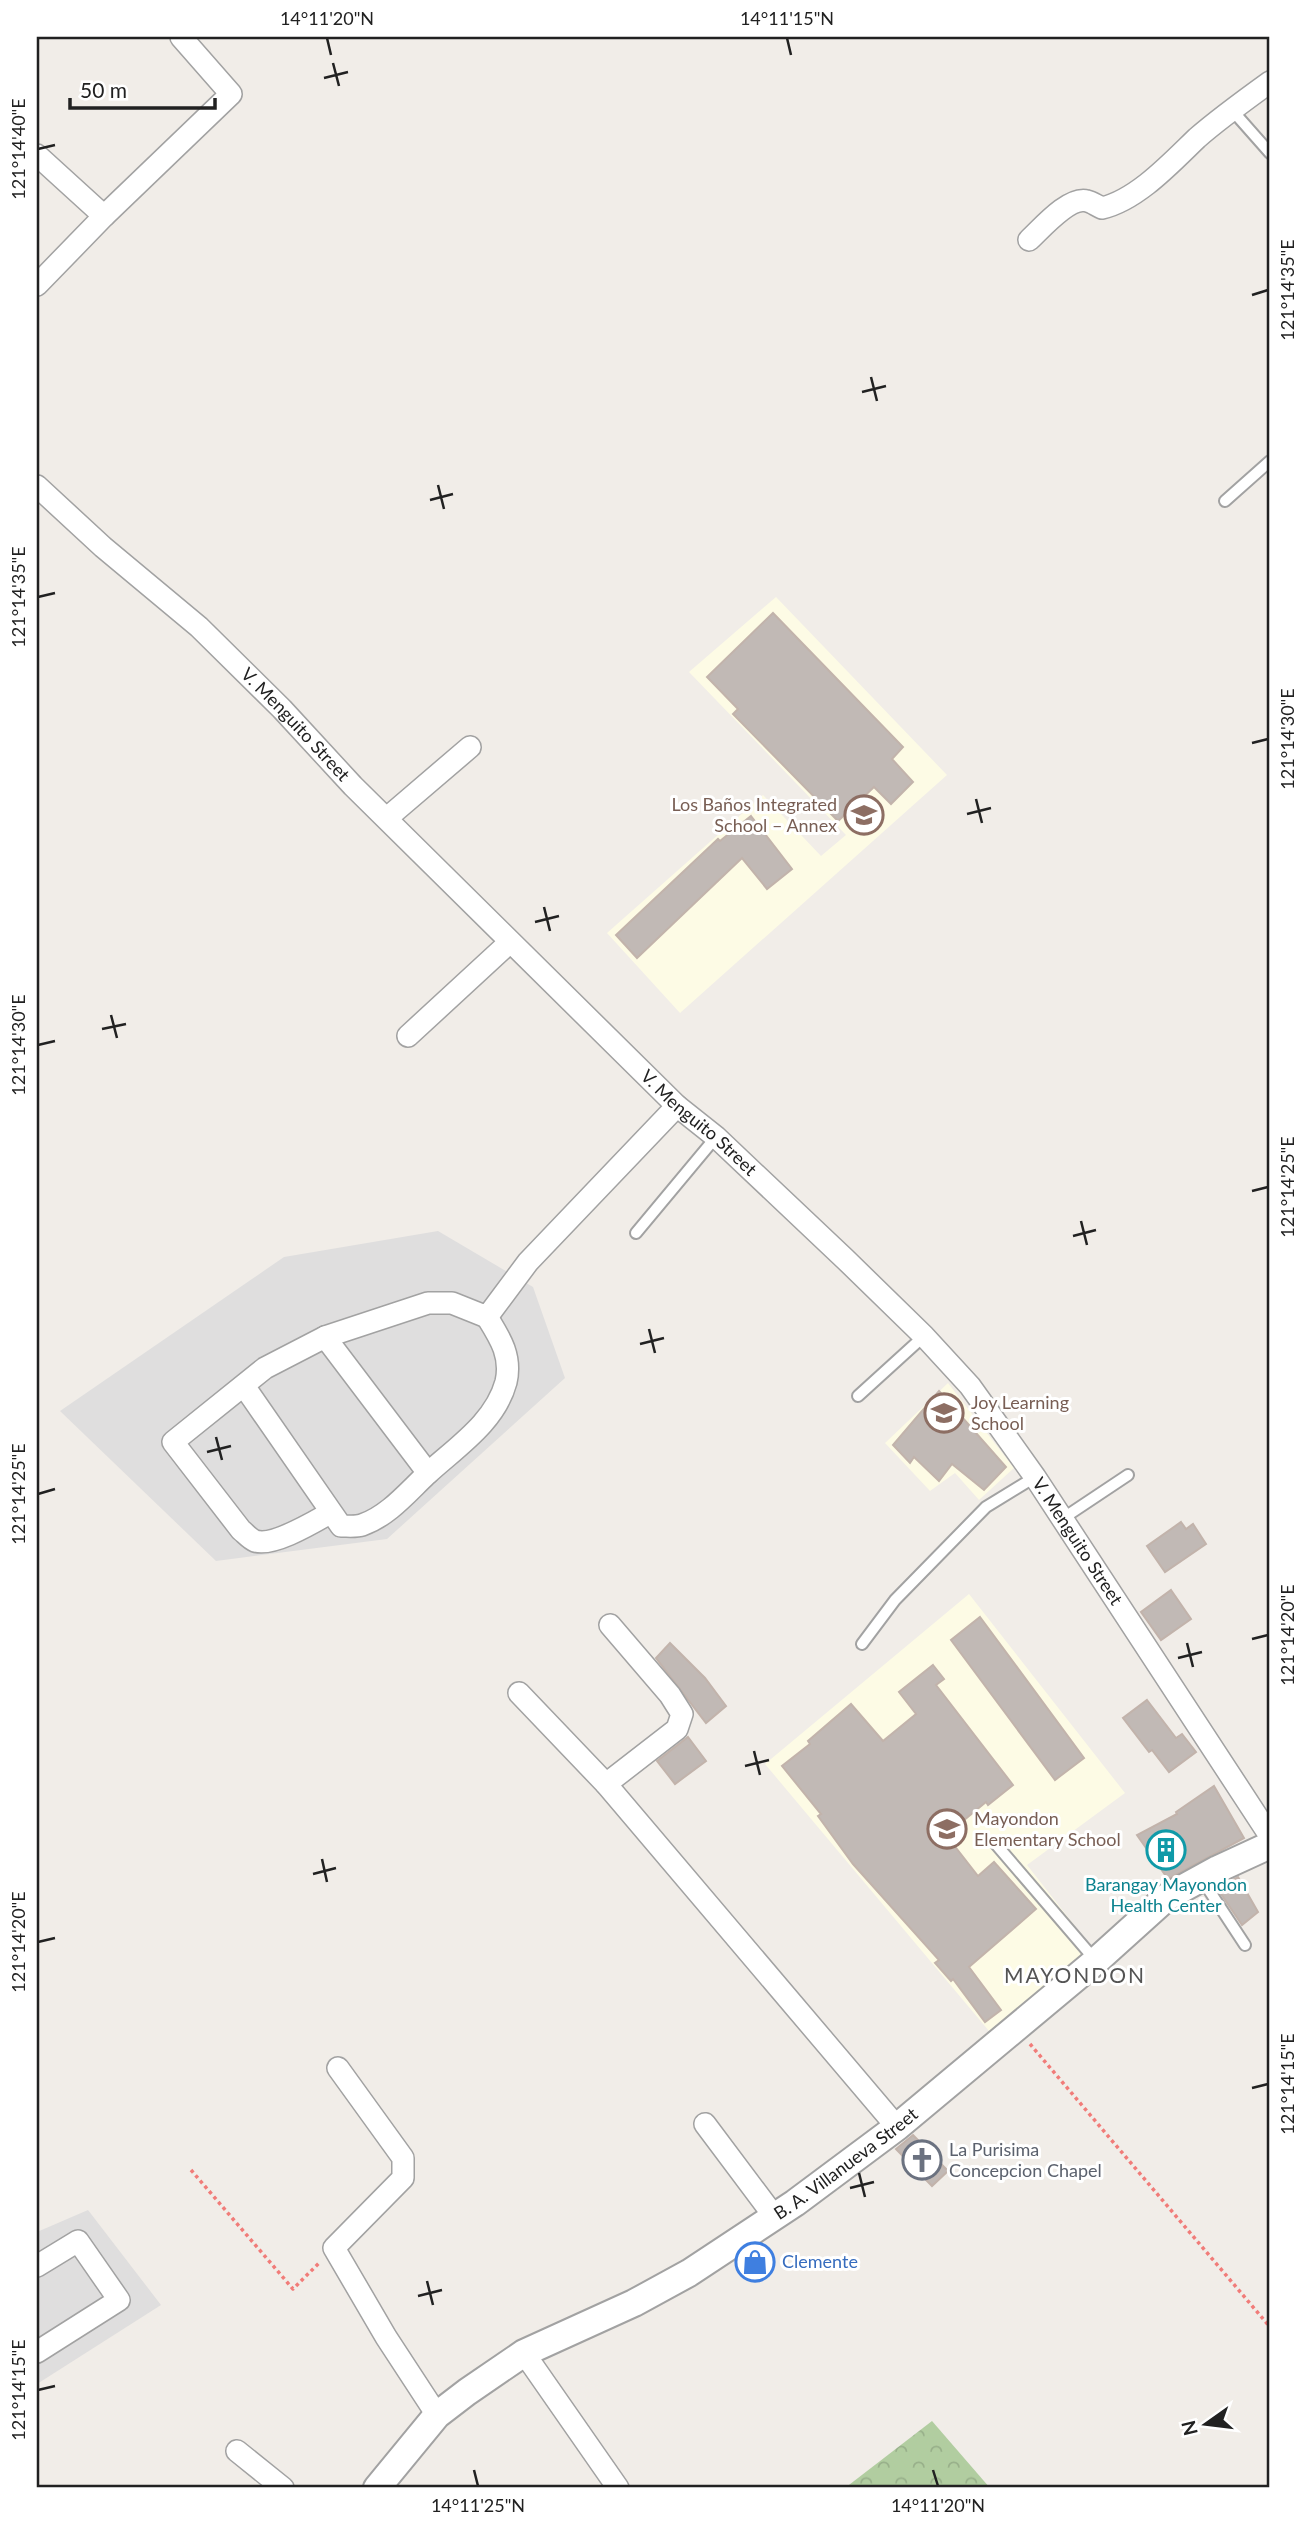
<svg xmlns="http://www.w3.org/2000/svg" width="1307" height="2525" font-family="Lato,sans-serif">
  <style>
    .residential { fill: #dfdede }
    .education { fill: #fdfbe5 }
    .forest { fill: url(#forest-crowns) }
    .building { fill: #c1b9b5; stroke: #c2b3ab; stroke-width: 2 }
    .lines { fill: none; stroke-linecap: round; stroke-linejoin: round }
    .service-casing { stroke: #a2a2a2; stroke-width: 14 }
    .minor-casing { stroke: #a2a2a2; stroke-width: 24 }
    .tertiary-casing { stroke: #a2a2a2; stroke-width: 30 }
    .path { stroke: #f17c79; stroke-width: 3.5; stroke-dasharray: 3.5 3.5; stroke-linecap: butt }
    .service { stroke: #fff; stroke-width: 10 }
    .minor { stroke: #fff; stroke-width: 21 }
    .tertiary { stroke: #fff; stroke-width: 26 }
    .ticks { fill: none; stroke: #212121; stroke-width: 2.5 }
    .labels { text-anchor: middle; stroke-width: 6; stroke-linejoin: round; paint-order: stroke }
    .street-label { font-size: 18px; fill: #212121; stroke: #fff }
    .education-label { font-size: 18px; fill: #785e54; stroke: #fff; text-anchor: start }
    .culture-label { font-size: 18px; fill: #0d838f; stroke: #fff }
    .worship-label { font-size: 18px; fill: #5b616d; stroke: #fff; text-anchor: start }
    .shop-label { font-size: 18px; fill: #366cbe; stroke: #fff; text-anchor: start }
    .quarter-label { font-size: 21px; letter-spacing: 2px; fill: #545454; stroke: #fff }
    .neatline { fill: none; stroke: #212121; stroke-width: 2.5 }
    .ticks-label { font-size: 18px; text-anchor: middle; fill: #212121 }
  </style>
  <defs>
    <pattern id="forest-crowns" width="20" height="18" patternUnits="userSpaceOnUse" patternTransform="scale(1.75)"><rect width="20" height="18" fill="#b1cda0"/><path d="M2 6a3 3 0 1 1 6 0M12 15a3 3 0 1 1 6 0" fill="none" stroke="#98b08a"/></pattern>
  </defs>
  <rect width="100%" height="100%" fill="#f1ede8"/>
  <g class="residential">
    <polygon points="438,1231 533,1287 565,1378 387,1539 216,1561 60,1411 284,1257"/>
    <polygon points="88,2210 161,2305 37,2384 37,2232"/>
  </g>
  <g class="education">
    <polygon points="776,597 947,775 680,1013 607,933 763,795 821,856 846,835 689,672"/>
    <polygon points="948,1383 1014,1468 979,1500 955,1473 930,1491 885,1443"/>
    <polygon points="969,1594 1125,1793 1027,1865 1093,1949 989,2031 765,1764"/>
  </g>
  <polygon class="forest" points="932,2421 990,2488 845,2488"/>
  <g class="building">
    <polygon points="773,613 903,747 892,759 913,782 891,804 874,787 838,821 733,714 738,709 707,677"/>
    <polygon points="751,816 792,869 767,889 742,858 637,958 616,935 718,839 720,841"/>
    <polygon points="939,1391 1006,1467 984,1490 952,1464 939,1481 914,1457 910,1463 893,1445"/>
    <polygon points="1181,1522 1186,1529 1193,1524 1206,1544 1165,1572 1147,1546"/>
    <polygon points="1171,1590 1191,1619 1161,1640 1141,1612"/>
    <polygon points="980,1617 1084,1758 1055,1780 951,1640"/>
    <polygon points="670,1643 705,1678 726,1706 706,1723 656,1658"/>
    <polygon points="933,1665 944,1679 936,1685 1013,1785 988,1805 986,1802 946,1835 978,1876 994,1862 1036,1909 969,1967 1001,2010 985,2022 953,1979 951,1981 935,1963 939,1960 853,1864 818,1816 821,1814 782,1766 810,1744 808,1741 851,1704 883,1741 916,1714 899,1692"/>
    <polygon points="1147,1700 1176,1738 1182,1734 1196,1752 1169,1772 1152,1750 1149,1752 1123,1718"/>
    <polygon points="688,1737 706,1761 675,1784 657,1761"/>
    <polygon points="1214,1786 1244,1838 1168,1879 1137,1835 1177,1814 1176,1812"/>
    <polygon points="1238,1877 1258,1912 1242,1925 1217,1888"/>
    <polygon points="913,2135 948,2171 932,2186 896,2149"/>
  </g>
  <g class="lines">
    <g class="service-casing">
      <g id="service">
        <polyline points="1232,110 1270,153"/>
        <polyline points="1225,501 1270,461"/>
        <polyline points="636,1233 716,1137"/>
        <polyline points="858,1396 924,1336"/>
        <polyline points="1062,1519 1128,1475"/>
        <polyline points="862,1644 895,1600 986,1507 1035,1477"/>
        <polyline points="994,1842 1096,1961"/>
        <polyline points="1201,1878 1245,1945"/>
      </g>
    </g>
    <g class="minor-casing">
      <g id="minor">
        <polyline points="37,155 104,216"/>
        <path d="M1029,240c12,-11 40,-44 58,-39 5,1 10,5 15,7 35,-8 69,-45 95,-70 23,-20 48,-38 73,-56"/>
        <polyline points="37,285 104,216 231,94 181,37"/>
        <path id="s1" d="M37,486l66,61 96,80 83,82 71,77 324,320 39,31 129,122 79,77 46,50 65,91 235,359"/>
        <polyline points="387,818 470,747"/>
        <polyline points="408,1036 510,942"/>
        <polyline points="325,1337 428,1473"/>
        <path d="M244,1386l97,140c7,0 15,1 21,-1 26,-9 45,-32 64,-50 29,-27 69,-52 80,-93 6,-26 -6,-44 -19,-65"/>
        <path d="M330,1513c-16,9 -57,34 -75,28 -5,-2 -10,-8 -14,-11l-68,-88 92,-74 60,-31 103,-34h24l35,14 41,-55 149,-156"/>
        <polyline points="519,1693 606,1784 897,2127"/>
        <polyline points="606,1784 677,1729 682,1714 670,1695 610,1625"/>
        <polyline points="338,2068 403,2158 403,2178 334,2248 386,2337 437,2415"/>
        <polyline points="705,2124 774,2216"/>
        <polyline points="37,2266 78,2241 119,2300 37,2352"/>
        <polyline points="524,2353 618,2488"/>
        <polyline points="237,2451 283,2488"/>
      </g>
    </g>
    <g class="tertiary-casing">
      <g id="tertiary">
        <path id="s2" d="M377,2488l60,-73 30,-23 57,-39 110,-50 55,-30 106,-70 102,-76 199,-166 71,-64 51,-28 52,-24"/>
      </g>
    </g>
    <g class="path">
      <polyline points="1030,2044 1270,2327"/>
      <polyline points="191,2170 293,2289 320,2262"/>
    </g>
    <use href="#service" class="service"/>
    <use href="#minor" class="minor"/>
    <use href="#tertiary" class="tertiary"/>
  </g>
  <path class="ticks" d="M327,38l4,17M787,38l4,17M333,63l6,23M324,78l24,-6M38,149l17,-4M1252,295l16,-5M871,377l6,24M862,392l24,-6M438,485l6,24M430,500l23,-6M38,597l17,-4M1252,743l16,-4M976,799l6,24M967,814l24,-6M544,907l6,24M535,922l24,-6M111,1015l6,23M102,1029l24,-5M38,1045l17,-4M1252,1191l16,-4M1081,1221l6,24M1073,1236l23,-6M649,1329l6,24M640,1344l24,-6M216,1437l6,23M207,1452l24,-6M38,1494l17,-5M1252,1639l16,-4M1187,1643l6,24M1178,1658l24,-6M754,1751l6,24M745,1766l24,-6M322,1859l5,23M313,1874l23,-6M38,1942l17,-4M1252,2088l16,-4M859,2173l6,24M850,2188l24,-6M427,2281l6,24M418,2296l24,-6M38,2390l17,-4M474,2470l4,16M933,2470l5,16"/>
  <defs>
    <g id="school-ring" transform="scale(2.0125)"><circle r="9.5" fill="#fff" stroke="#8d6e63" stroke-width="1.5"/><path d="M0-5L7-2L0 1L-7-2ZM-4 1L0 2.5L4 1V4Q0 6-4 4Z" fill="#8d6e63"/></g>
    <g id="building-ring" transform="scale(2.0125)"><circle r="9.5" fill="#fff" stroke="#0f9aa8" stroke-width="1.5"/><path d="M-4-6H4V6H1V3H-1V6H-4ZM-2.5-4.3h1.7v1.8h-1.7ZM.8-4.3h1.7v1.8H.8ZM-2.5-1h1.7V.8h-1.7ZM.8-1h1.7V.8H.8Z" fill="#0f9aa8"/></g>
    <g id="church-ring" transform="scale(2.0125)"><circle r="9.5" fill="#fff" stroke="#6b7280" stroke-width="1.5"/><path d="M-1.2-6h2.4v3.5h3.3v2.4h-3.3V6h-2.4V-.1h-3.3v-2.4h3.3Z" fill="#6b7280"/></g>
    <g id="shop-ring" transform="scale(2.0125)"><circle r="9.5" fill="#fff" stroke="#3f7fe0" stroke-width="1.5"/><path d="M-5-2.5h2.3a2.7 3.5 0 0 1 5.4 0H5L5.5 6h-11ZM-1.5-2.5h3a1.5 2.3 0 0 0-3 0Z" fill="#3f7fe0"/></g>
  </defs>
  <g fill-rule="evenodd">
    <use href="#school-ring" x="864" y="815"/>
    <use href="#school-ring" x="944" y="1413"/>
    <use href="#school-ring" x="947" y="1829"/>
    <use href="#building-ring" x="1166" y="1850"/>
    <use href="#church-ring" x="922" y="2160"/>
    <use href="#shop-ring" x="755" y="2262"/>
  </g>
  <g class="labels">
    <g class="street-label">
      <text dy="6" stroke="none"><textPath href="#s1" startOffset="352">V. Menguito Street</textPath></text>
      <text dy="6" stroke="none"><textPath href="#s1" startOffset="919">V. Menguito Street</textPath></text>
      <text dy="6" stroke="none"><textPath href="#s1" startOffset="1486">V. Menguito Street</textPath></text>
      <text dy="6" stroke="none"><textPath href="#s2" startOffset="576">B. A. Villanueva Street</textPath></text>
    </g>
    <g class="education-label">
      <text x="837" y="811" text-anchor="end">Los Baños Integrated<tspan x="837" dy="21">School – Annex</tspan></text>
      <text x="971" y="1409">Joy Learning<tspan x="971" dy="21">School</tspan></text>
      <text x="974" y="1825">Mayondon<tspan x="974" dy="21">Elementary School</tspan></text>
    </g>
    <g class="culture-label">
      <text x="1166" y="1891">Barangay Mayondon<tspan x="1166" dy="21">Health Center</tspan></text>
    </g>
    <g class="worship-label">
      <text x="949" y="2156">La Purisima<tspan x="949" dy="21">Concepcion Chapel</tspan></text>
    </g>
    <g class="shop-label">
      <text x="782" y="2268">Clemente</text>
    </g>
    <g class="quarter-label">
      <text x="1075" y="1983">MAYONDON</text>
    </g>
  </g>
  <rect width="1307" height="2525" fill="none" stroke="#ffffff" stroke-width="77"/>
  <g transform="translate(1206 2424) rotate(256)" stroke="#ffffff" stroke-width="5" paint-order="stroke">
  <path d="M0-5L12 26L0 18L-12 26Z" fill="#212121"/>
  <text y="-10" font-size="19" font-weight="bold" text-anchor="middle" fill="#212121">N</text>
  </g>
  <path d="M70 98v10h145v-10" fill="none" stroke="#212121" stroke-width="3.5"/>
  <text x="80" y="98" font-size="21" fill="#212121" stroke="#ffffff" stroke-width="5" paint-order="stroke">50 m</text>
  <rect x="38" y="38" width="1230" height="2448" class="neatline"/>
  <g class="ticks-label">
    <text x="327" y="25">14°11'20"N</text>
    <text x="787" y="25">14°11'15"N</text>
    <text transform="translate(19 149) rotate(-90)" y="6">121°14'40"E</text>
    <text transform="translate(1288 290) rotate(-90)" y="6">121°14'35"E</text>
    <text transform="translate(19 597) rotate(-90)" y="6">121°14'35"E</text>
    <text transform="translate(1288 739) rotate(-90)" y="6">121°14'30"E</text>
    <text transform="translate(19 1045) rotate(-90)" y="6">121°14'30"E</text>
    <text transform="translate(1288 1187) rotate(-90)" y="6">121°14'25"E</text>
    <text transform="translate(19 1494) rotate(-90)" y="6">121°14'25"E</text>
    <text transform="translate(1288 1635) rotate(-90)" y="6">121°14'20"E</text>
    <text transform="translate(19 1942) rotate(-90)" y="6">121°14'20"E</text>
    <text transform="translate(1288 2084) rotate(-90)" y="6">121°14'15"E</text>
    <text transform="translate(19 2390) rotate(-90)" y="6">121°14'15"E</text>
    <text x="478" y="2512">14°11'25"N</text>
    <text x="938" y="2512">14°11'20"N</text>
  </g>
</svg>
